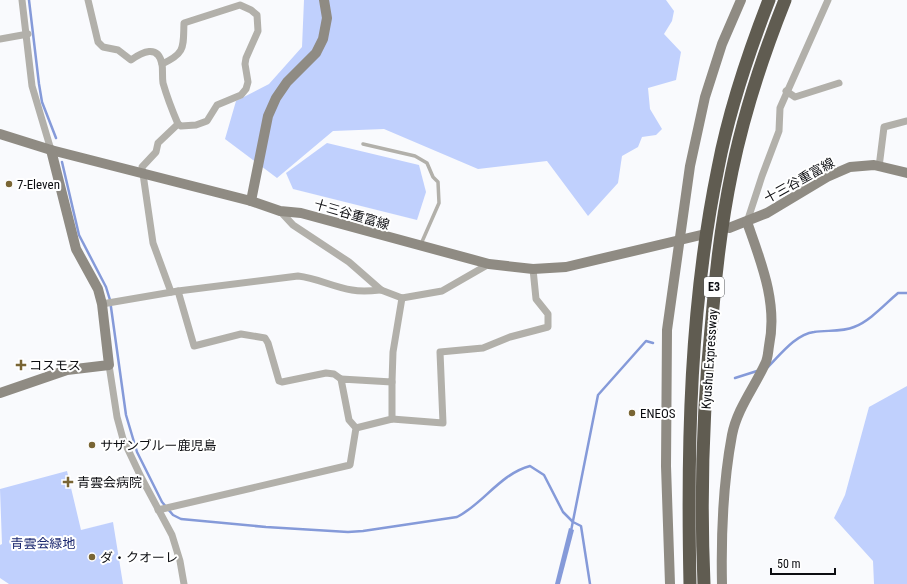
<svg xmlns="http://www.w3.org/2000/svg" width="907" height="584" font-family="'Roboto Condensed','Noto Sans JP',sans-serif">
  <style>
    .green { fill: #c0d0fd }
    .water { fill: #859ad9 }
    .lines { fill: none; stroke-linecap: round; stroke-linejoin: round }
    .stream { stroke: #859ad9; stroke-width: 2.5 }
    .lane { stroke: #b2b0aa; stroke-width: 3.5 }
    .street { stroke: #b2b0aa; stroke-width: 7 }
    .secondary { stroke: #8f8b83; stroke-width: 10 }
    .highway { stroke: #605c51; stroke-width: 13 }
    .poi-dot { fill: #796534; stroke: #fff; stroke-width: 1.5 }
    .labels { text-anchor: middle; stroke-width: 4; stroke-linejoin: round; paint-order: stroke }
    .shield { fill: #fff; stroke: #555658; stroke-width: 1 }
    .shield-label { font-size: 12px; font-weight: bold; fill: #0c0d11 }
    .street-label { font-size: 13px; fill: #0c0d11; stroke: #fff }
    .poi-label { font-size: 13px; fill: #0c0d11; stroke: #fff; text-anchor: start }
    .park-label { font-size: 13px; fill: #1a276f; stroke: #fff }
  </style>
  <rect width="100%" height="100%" fill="#f9fafd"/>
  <g class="green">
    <polygon points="304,0 666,0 674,11 672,21 664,34 681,52 676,80 648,88 650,109 662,129 656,135 642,137 638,147 622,156 618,183 588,216 547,161 478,169 384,129 333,131 277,178 225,139 236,101 269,84 302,47"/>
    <polygon points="327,143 419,165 426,192 417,220 293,189 286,173"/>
    <polygon points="907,386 907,584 874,584 873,561 834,518 845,495 869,407"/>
    <polygon points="67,471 81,530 113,522 123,584 9,584 0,578 0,545 2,544 0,489"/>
  </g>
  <polygon class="water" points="569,528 574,530 560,584 555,584"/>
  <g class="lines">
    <g class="stream">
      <polyline points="29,0 39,84 42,102 56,138"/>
      <path d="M62,162l17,73 27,52 4,13 16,115 11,37 25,50 11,13 8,4 85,8 82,5 15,-1 94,-14c26,-13 43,-43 73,-51l14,9 19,37 10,10 8,4 9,58"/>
      <path d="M768,367c12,-12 28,-33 46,-35 13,-2 28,0 40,-5 16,-6 31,-23 44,-34h9"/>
      <polyline points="735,378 757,371"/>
      <polyline points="571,531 598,395 646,341 653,343"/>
    </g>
    <polyline class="lane" points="363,144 415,156 427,163 433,177 438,182 439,203 421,244"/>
    <g class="street">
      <polyline points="22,0 32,86 51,150"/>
      <path d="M88,0l10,42 5,5 15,3 13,10c11,-8 27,-16 31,4 1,6 0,12 1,19 4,14 9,27 15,41l-20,19 -2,9 -14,15 11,76 18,49"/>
      <polyline points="0,39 28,34"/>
      <path d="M162,64c24,-11 21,-17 22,-41l56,-18 11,5 6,5 1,16 -12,27 -1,6 3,18 -2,7 -5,6 -24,10 -10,16 -11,4 -15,1 -3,-2"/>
      <polyline points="786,91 795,97 839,83"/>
      <polyline points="879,167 884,127 907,121"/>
      <polyline points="280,211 293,225 349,262 381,290 402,298 442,291 489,264"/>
      <polyline points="747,222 762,176 779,131 780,108 828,0"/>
      <polyline points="178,291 194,346 241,334 265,338 268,343 279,381 282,382 326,373 334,374 341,379"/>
      <path d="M102,304l76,-13 120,-15c19,2 35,11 54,14 10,2 19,1 29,0"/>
      <polyline points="109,365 117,417 123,439 141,477 172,535 180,561 184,584"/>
      <polyline points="392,419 443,423 440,352 483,348 510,337 548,327 548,314 536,299 533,269"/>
      <polyline points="356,428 392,419 392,382"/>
      <polyline points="158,510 350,465 356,428 349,420 341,379 392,382 393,352 402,298"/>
    </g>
    <g class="secondary">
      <polyline points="0,134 51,150 251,201 280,211 301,213 489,264 533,269 566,267 701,235"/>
      <polyline points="251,201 268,116 276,98 287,82 316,53 323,39 327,18 324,0"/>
      <polyline points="729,228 767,213 827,177 850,167 874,165 907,173"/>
      <polyline points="0,393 67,370 109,365 102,304 98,289 76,249 51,150"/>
      <polyline points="670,584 666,466 667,330 690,166 705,97 722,44 741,0"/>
      <path d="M722,584c-1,-48 1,-101 10,-149 5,-26 22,-47 33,-71 3,-5 3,-12 4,-18 9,-43 -8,-84 -22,-124"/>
    </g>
    <g class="highway">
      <path d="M690,584c-3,-139 0,-280 28,-416 11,-58 30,-114 51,-168"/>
      <path d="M704,584c-4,-89 -1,-178 8,-266 4,-50 10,-99 20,-147 12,-58 31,-116 53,-171"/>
    </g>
  </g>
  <g class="poi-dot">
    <circle cx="9" cy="184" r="4"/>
    <path d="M19 359h4v4h4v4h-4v4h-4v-4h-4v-4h4z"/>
    <circle cx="632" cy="413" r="4"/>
    <circle cx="92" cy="445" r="4"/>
    <path d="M66 476h4v4h4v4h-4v4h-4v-4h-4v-4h4z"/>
    <circle cx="92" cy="557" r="4"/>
  </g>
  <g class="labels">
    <rect class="shield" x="704" y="277" width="20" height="20" rx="3"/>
    <g class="shield-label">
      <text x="714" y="291">E3</text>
    </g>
    <g class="street-label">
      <text transform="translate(799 180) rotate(-29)" y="5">十三谷重富線</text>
      <text transform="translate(352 214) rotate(16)" y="5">十三谷重富線</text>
      <text transform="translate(709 359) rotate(-86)" y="5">Kyushu Expressway</text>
    </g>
    <g class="poi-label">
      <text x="17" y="189">7-Eleven</text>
      <text x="29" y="370">コスモス</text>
      <text x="640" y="418">ENEOS</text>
      <text x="100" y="450">サザンブルー鹿児島</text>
      <text x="77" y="487">青雲会病院</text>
      <text x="100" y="562">ダ・クオーレ</text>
    </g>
    <g class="park-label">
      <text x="43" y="548">青雲会緑地</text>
    </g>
  </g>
  <path d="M771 568v6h64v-6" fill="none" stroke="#0c0d11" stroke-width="2"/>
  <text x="777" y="568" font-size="12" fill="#0c0d11" stroke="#ffffff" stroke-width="3" paint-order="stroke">50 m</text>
</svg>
